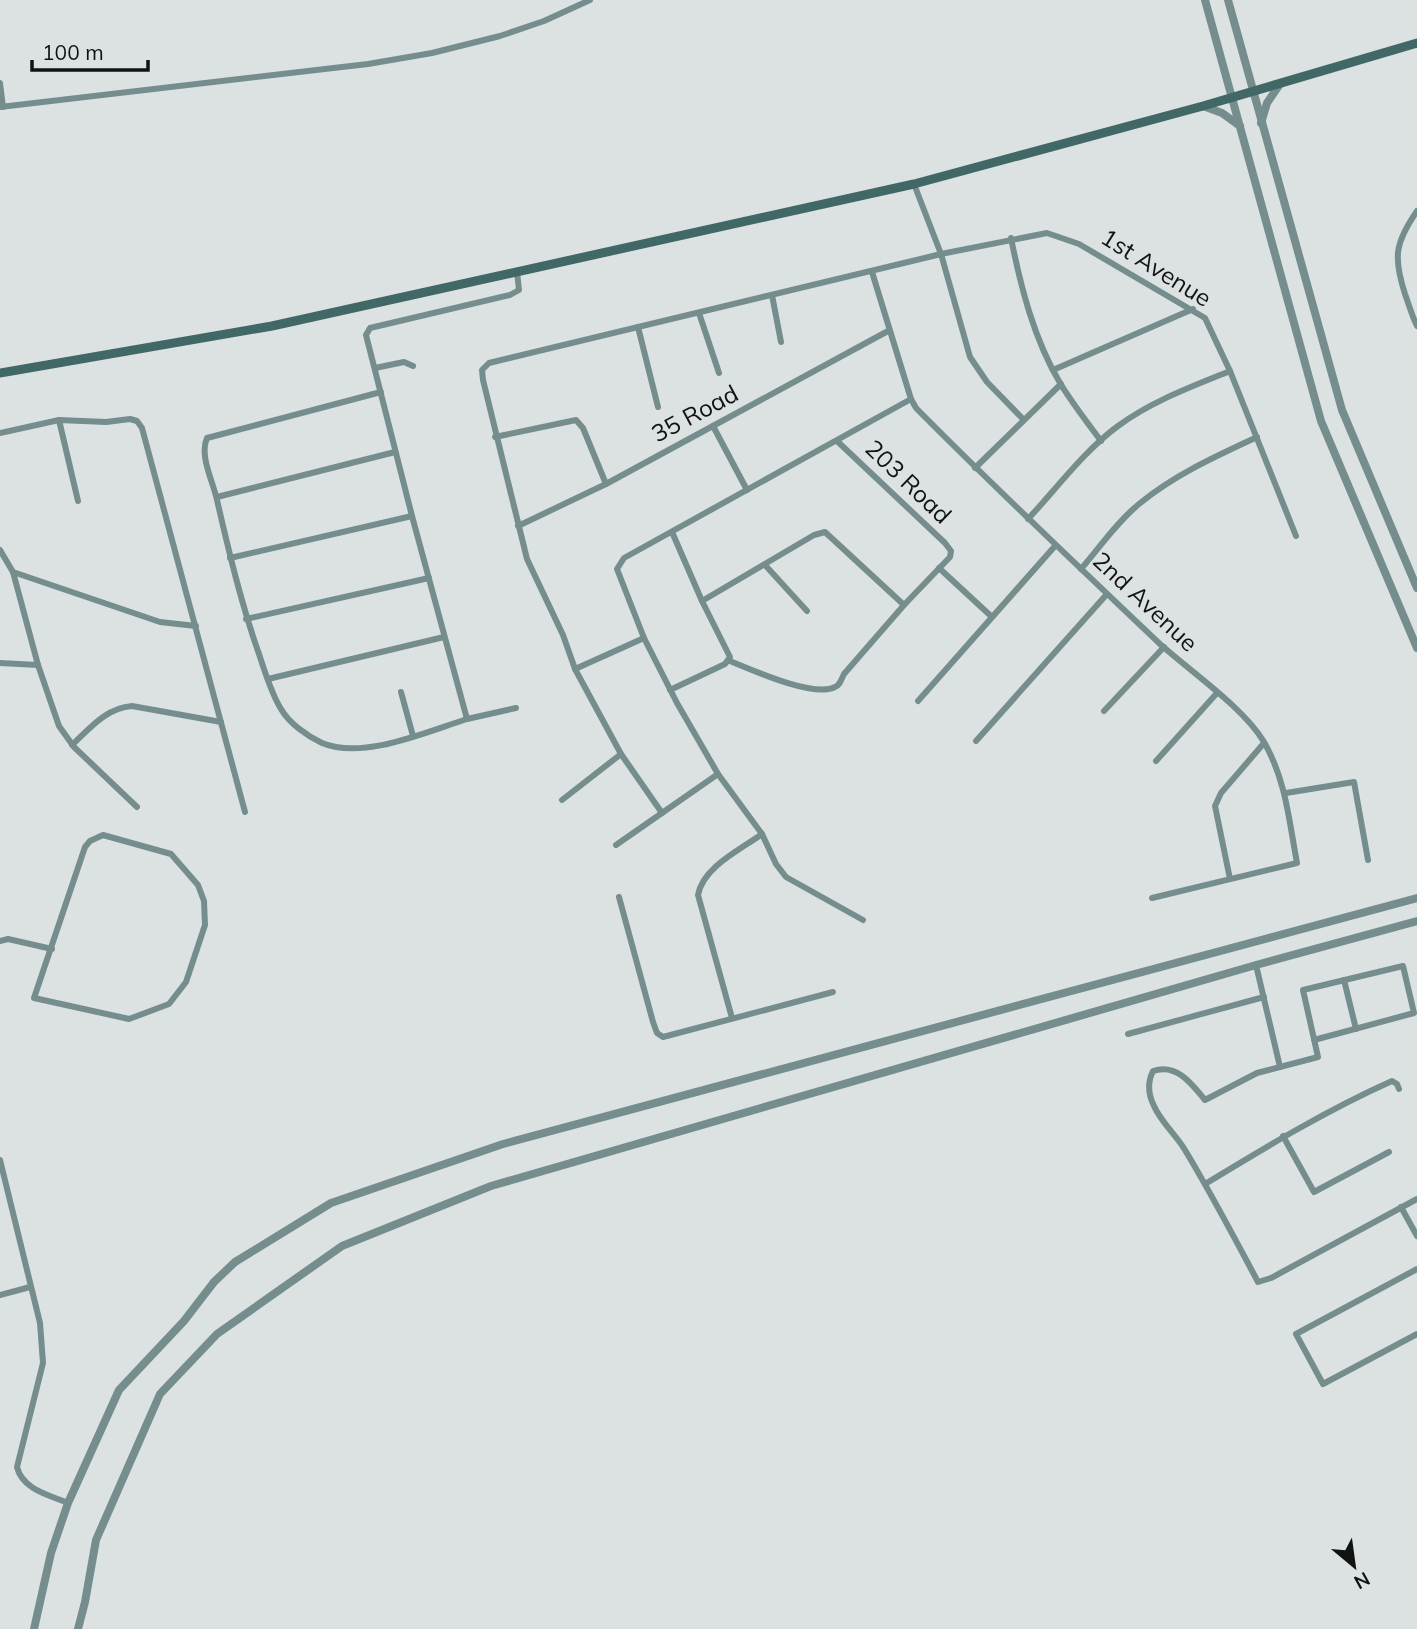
<svg xmlns="http://www.w3.org/2000/svg" width="1417" height="1629" font-family="Mulish,sans-serif">
  <style>
    .lines { fill: none; stroke-linecap: round; stroke-linejoin: round }
    .minor { stroke: #758e8d; stroke-width: 6 }
    .tertiary { stroke: #758e8d; stroke-width: 8 }
    .secondary { stroke: #416766; stroke-width: 9 }
    .labels { text-anchor: middle; stroke-width: 5; stroke-linejoin: round; paint-order: stroke }
    .street-label { font-size: 24px; fill: #111313; stroke: #dbe2e1 }
  </style>
  <rect width="100%" height="100%" fill="#dbe2e1"/>
  <g class="lines">
    <g class="minor">
      <polyline points="0,83 3,107"/>
      <polyline points="0,107 368,64 432,53 500,36 544,21 590,0"/>
      <polyline points="914,184 941,254 970,357 987,382 1023,419"/>
      <path d="M1417,211c-22,32 -24,46 -12,83 4,11 7,22 12,32"/>
      <path d="M1011,238c10,50 23,101 49,145 12,20 27,39 41,58"/>
      <path d="M872,272l39,127 5,9c80,81 162,158 244,236 30,27 84,64 104,98 22,38 25,79 33,121l-145,35"/>
      <polyline points="772,295 781,342"/>
      <polyline points="699,313 719,373"/>
      <polyline points="638,327 658,407"/>
      <polyline points="375,368 404,362 413,366"/>
      <polyline points="1053,370 1193,309"/>
      <path d="M381,392l-174,46c-8,18 6,43 10,62 12,52 24,103 42,154 6,18 12,39 22,55 8,14 26,27 41,34 41,17 104,-11 145,-24"/>
      <polyline points="59,420 78,501"/>
      <polyline points="713,426 747,490"/>
      <polyline points="0,433 59,420 106,422 130,419 137,421 142,428 245,812"/>
      <polyline points="495,437 576,420 583,428 606,484"/>
      <polyline points="975,468 1061,384"/>
      <polyline points="217,497 395,452"/>
      <path d="M1028,519c29,-31 56,-68 90,-93 34,-25 73,-39 112,-55"/>
      <polyline points="518,526 606,484 888,331"/>
      <polyline points="0,550 13,572 160,622 196,626"/>
      <polyline points="230,558 412,516"/>
      <polyline points="765,565 807,611"/>
      <polyline points="939,568 992,617"/>
      <path d="M1081,569c19,-22 36,-47 58,-65 35,-29 77,-48 118,-67"/>
      <polyline points="13,572 38,665 59,726 74,747 137,807"/>
      <polyline points="702,601 814,535 825,532 904,605"/>
      <polyline points="246,619 429,578"/>
      <path d="M730,661c22,9 84,37 105,26 5,-2 6,-7 9,-13l60,-69 46,-48 1,-6 -6,-8 -108,-102"/>
      <polyline points="0,663 38,665"/>
      <polyline points="575,669 644,638"/>
      <polyline points="268,679 444,637"/>
      <polyline points="670,690 725,664 730,657 702,601 672,532"/>
      <polyline points="401,692 413,736"/>
      <polyline points="918,701 1055,546"/>
      <polyline points="516,708 467,719 412,516 366,335 370,328 510,295 519,290 517,272"/>
      <polyline points="1104,711 1164,647"/>
      <polyline points="976,741 1107,594"/>
      <path d="M72,745c18,-17 34,-37 60,-39l89,16"/>
      <polyline points="1156,761 1217,693"/>
      <polyline points="1286,793 1354,782 1368,860"/>
      <polyline points="562,800 621,754"/>
      <polyline points="662,813 621,754 575,669 563,635 527,559 483,380 482,370 489,363 941,254 1047,233 1079,244 1205,318 1230,371 1296,536"/>
      <polygon points="103,835 171,854 198,885 204,901 205,925 186,982 169,1004 129,1019 34,998 85,847 90,841"/>
      <polyline points="616,845 718,774"/>
      <polyline points="1230,879 1215,806 1221,793 1264,743"/>
      <polyline points="619,897 653,1022 657,1033 663,1037 833,992"/>
      <polyline points="863,920 786,877 776,864 762,834 718,774 677,703 644,638 617,569 624,558 911,399"/>
      <polyline points="0,941 8,939 52,949"/>
      <polyline points="1256,965 1280,1067"/>
      <polyline points="1344,980 1356,1029"/>
      <path d="M732,1018l-34,-123c5,-28 42,-45 64,-61"/>
      <polyline points="1128,1034 1264,997"/>
      <path d="M1314,1040l100,-27 -11,-47 -100,24 15,67 -61,16 -52,27c-13,-16 -28,-37 -52,-29 -6,12 -5,23 1,35 7,16 22,29 31,44 26,43 49,87 73,132l13,-4 146,-79"/>
      <polyline points="1283,1136 1314,1192 1389,1152"/>
      <path d="M0,1160l40,163 3,40 -26,104c5,22 32,28 51,36"/>
      <path d="M1205,1184c61,-37 122,-74 187,-103l5,3 2,5"/>
      <polyline points="1401,1207 1417,1236"/>
      <polyline points="1417,1269 1296,1334 1323,1384 1417,1334"/>
      <polyline points="0,1295 30,1287"/>
    </g>
    <g class="tertiary">
      <polyline points="1205,0 1321,421 1417,648"/>
      <polyline points="1228,0 1342,410 1417,588"/>
      <polyline points="1203,106 1222,113 1240,126"/>
      <polyline points="1261,123 1267,103 1280,84"/>
      <polyline points="34,1629 51,1553 68,1503 119,1390 184,1321 214,1282 235,1262 331,1203 503,1144 1417,898"/>
      <polyline points="78,1629 85,1602 96,1540 160,1394 217,1334 342,1246 491,1186 1256,965 1417,921"/>
    </g>
    <polyline class="secondary" points="0,373 272,326 914,184 1203,106 1417,43"/>
  </g>
  <g class="labels">
    <g class="street-label">
      <text transform="translate(1156 268) rotate(32)" y="8">1st Avenue</text>
      <text transform="translate(695 414) rotate(-28)" y="8">35 Road</text>
      <text transform="translate(908 482) rotate(44)" y="8">203 Road</text>
      <text transform="translate(1145 602) rotate(43)" y="8">2nd Avenue</text>
    </g>
  </g>
  <g transform="translate(1354 1566) rotate(151)" stroke="#dbe2e1" stroke-width="5" paint-order="stroke">
  <path d="M0-5L12 26L0 18L-12 26Z" fill="#111313"/>
  <text y="-10" font-size="19" font-weight="bold" text-anchor="middle" fill="#111313">N</text>
  </g>
  <path d="M32 60v10h116v-10" fill="none" stroke="#111313" stroke-width="3.5"/>
  <text x="42" y="60" font-size="21" fill="#111313" stroke="#dbe2e1" stroke-width="5" paint-order="stroke">100 m</text>
</svg>
